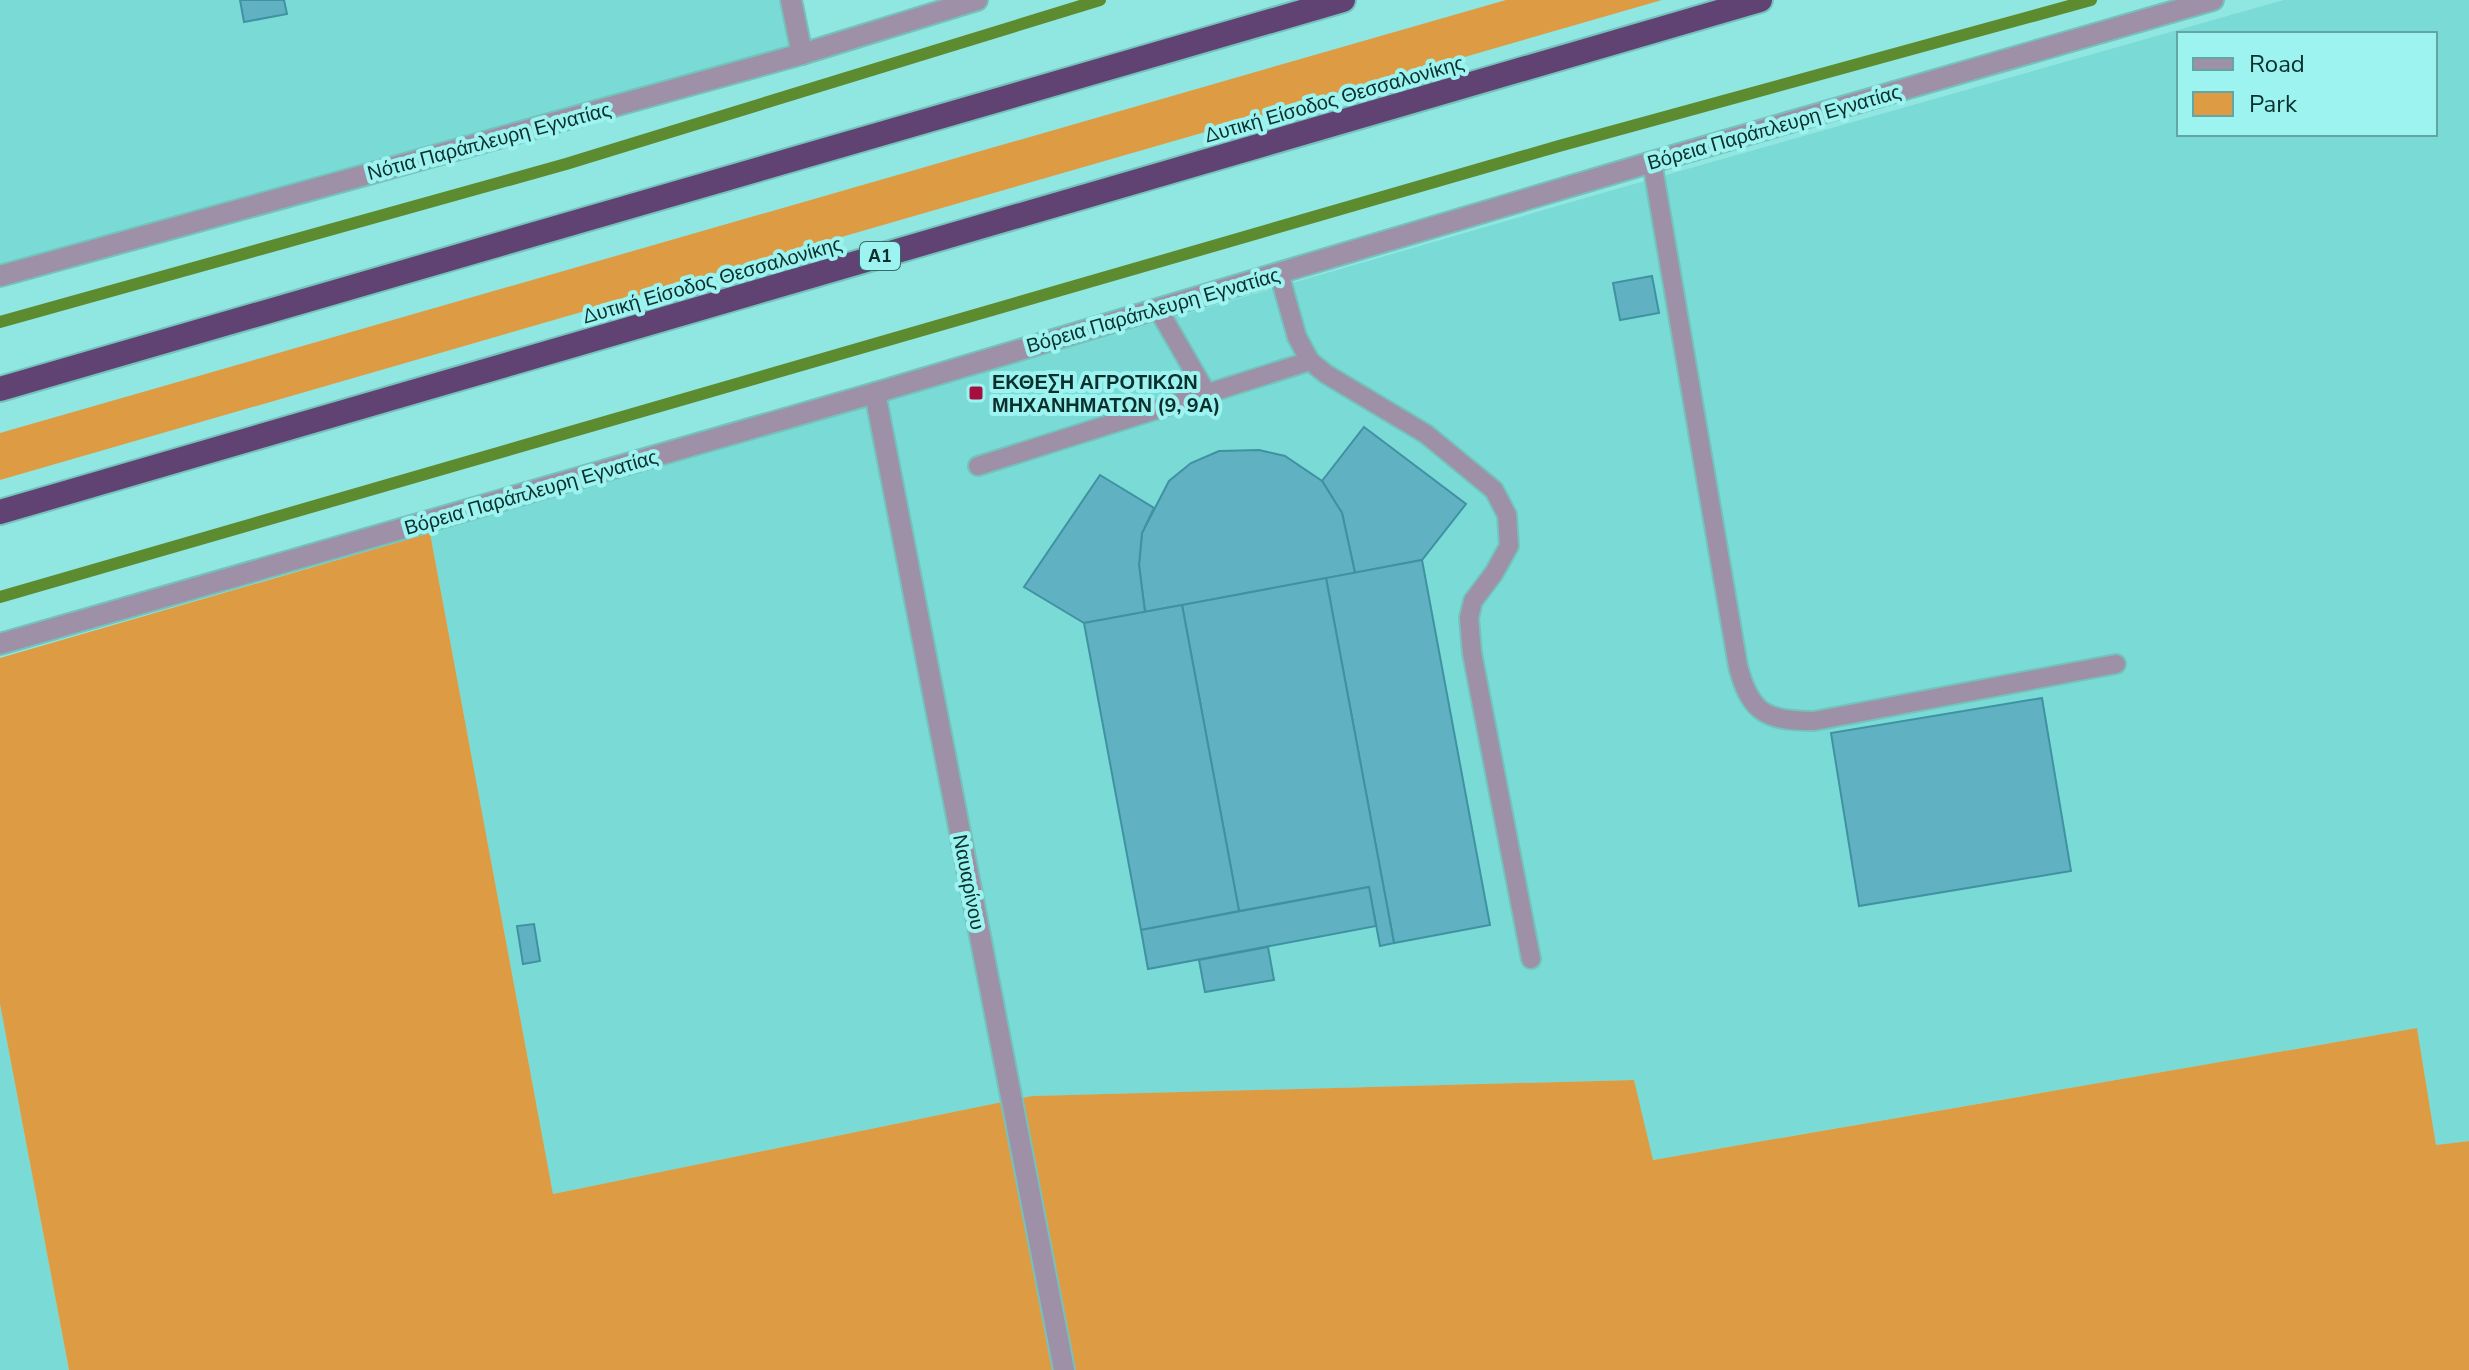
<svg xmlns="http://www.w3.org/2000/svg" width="2469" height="1370" font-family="'Nunito Sans',sans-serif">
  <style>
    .built { fill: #79dad6; fill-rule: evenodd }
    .green { fill: #dd9c43 }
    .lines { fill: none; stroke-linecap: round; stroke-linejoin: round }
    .stream { stroke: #5d8b2f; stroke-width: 12 }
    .building { fill: #60b2c2; stroke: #3f92a2; stroke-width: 2 }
    .lane-casing { stroke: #75c2bd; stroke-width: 22 }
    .street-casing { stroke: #75c2bd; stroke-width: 24 }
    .highway-casing { stroke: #75c2bd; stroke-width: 28 }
    .lane { stroke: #9e90a7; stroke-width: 18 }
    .street { stroke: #9e90a7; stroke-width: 20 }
    .highway { stroke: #604372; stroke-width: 24 }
    .poi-dot { fill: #a60e3f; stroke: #9df3ef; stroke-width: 3 }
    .labels { text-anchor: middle; stroke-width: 8; stroke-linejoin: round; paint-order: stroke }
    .shield { fill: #9df3ef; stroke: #366a68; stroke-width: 2 }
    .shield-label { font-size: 18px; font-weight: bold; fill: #0a302e }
    .street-label { font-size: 20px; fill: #0a302e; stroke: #9df3ef }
    .poi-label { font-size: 20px; font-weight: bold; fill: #0a302e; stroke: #9df3ef; text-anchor: start }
  </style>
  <rect width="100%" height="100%" fill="#90e6e1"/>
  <g class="built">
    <polygon points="0,0 792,0 802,54 0,276"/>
    <path d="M2284,0h185v1141l-33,4 -19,-117 -765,132 -18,-80 -602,16 -479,98 -123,-661 1176,-341zM2179,34h256v100h-256z"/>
    <polygon points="0,1004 69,1370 0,1370"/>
  </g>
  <g class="green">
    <polygon points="1506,0 1662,0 0,480 0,433"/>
    <polygon points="430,533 553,1194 1032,1096 1634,1080 1653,1160 2417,1028 2436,1145 2469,1141 2469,1370 69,1370 0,1004 0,658"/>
  </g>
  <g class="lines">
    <g class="stream">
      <polyline points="0,322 566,164 1100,0"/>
      <polyline points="0,597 1559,146 2091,0"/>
    </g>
  </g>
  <g class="building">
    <polygon points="240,0 284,0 287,14 244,22"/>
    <polygon points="1652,276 1659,313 1620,320 1613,283"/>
    <polygon points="1364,427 1466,504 1422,560 1355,573 1342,513 1322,481"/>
    <polygon points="1259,450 1285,456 1322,481 1342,513 1355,573 1145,612 1139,565 1142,533 1169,481 1191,463 1219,451"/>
    <polygon points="1100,475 1154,508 1142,533 1139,565 1145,612 1084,623 1024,587"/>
    <polygon points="1422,560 1490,925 1394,943 1326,578"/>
    <polygon points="1326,578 1394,943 1380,946 1369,887 1239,911 1182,605"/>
    <polygon points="1182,605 1239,911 1141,930 1084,623"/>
    <polygon points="2042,698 2071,871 1859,906 1831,733"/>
    <polygon points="1369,887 1376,926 1148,969 1141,930"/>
    <polygon points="534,924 540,961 523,964 517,926"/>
    <polygon points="1268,947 1274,980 1205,992 1199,960"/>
  </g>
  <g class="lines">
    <g class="lane-casing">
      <g id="lane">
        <path d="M1652,162l86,504c12,47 28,55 76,55l302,-57"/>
        <polyline points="1279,273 1297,337 1310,361 1326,374 1426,434 1494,490 1507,515 1509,546 1494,573 1473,601 1469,618 1472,653 1531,959"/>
        <polyline points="1158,309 1207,394"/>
        <polyline points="978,466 1310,361"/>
      </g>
    </g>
    <g class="street-casing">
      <g id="street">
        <polyline points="791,0 802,54"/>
        <polyline points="0,276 802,54 977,0"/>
        <polyline points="875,393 1064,1370"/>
        <polyline points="0,644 875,393 1652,162 2213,0"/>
      </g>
    </g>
    <g class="highway-casing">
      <g id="highway">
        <polyline points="0,389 1343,0"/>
        <polyline points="0,512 1760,0"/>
      </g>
    </g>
    <use href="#lane" class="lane"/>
    <use href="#street" class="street"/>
    <use href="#highway" class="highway"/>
  </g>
  <rect class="poi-dot" x="968" y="385" width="16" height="16" rx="4"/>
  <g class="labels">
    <rect class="shield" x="860" y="242" width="40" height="28" rx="6"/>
    <g class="shield-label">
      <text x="880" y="262">Α1</text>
    </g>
    <g class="street-label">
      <text transform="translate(1334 99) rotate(-16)" y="7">Δυτική Είσοδος Θεσσαλονίκης</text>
      <text transform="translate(1774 127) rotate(-16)" y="7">Βόρεια Παράπλευρη Εγνατίας</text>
      <text transform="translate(489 141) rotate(-15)" y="7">Νότια Παράπλευρη Εγνατίας</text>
      <text transform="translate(712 280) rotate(-16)" y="7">Δυτική Είσοδος Θεσσαλονίκης</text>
      <text transform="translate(1153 310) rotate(-16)" y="7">Βόρεια Παράπλευρη Εγνατίας</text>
      <text transform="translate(531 492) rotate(-16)" y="7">Βόρεια Παράπλευρη Εγνατίας</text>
      <text transform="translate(969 882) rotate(79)" y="7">Ναυαρίνου</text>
    </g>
    <g class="poi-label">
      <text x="992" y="389">ΕΚΘΕΣΗ ΑΓΡΟΤΙΚΩΝ<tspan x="992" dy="23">ΜΗΧΑΝΗΜΑΤΩΝ (9, 9Α)</tspan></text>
    </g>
  </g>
  <rect x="2177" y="32" width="260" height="104" fill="#9df3ef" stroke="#62a5a2" stroke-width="2"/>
  <rect x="2193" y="58" width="40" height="12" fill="#9e90a7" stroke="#62a5a2" stroke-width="2"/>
  <text x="2249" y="72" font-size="24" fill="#0a302e">Road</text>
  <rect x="2193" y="92" width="40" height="24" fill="#dd9c43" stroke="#62a5a2" stroke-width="2"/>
  <text x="2249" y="112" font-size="24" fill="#0a302e">Park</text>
</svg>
